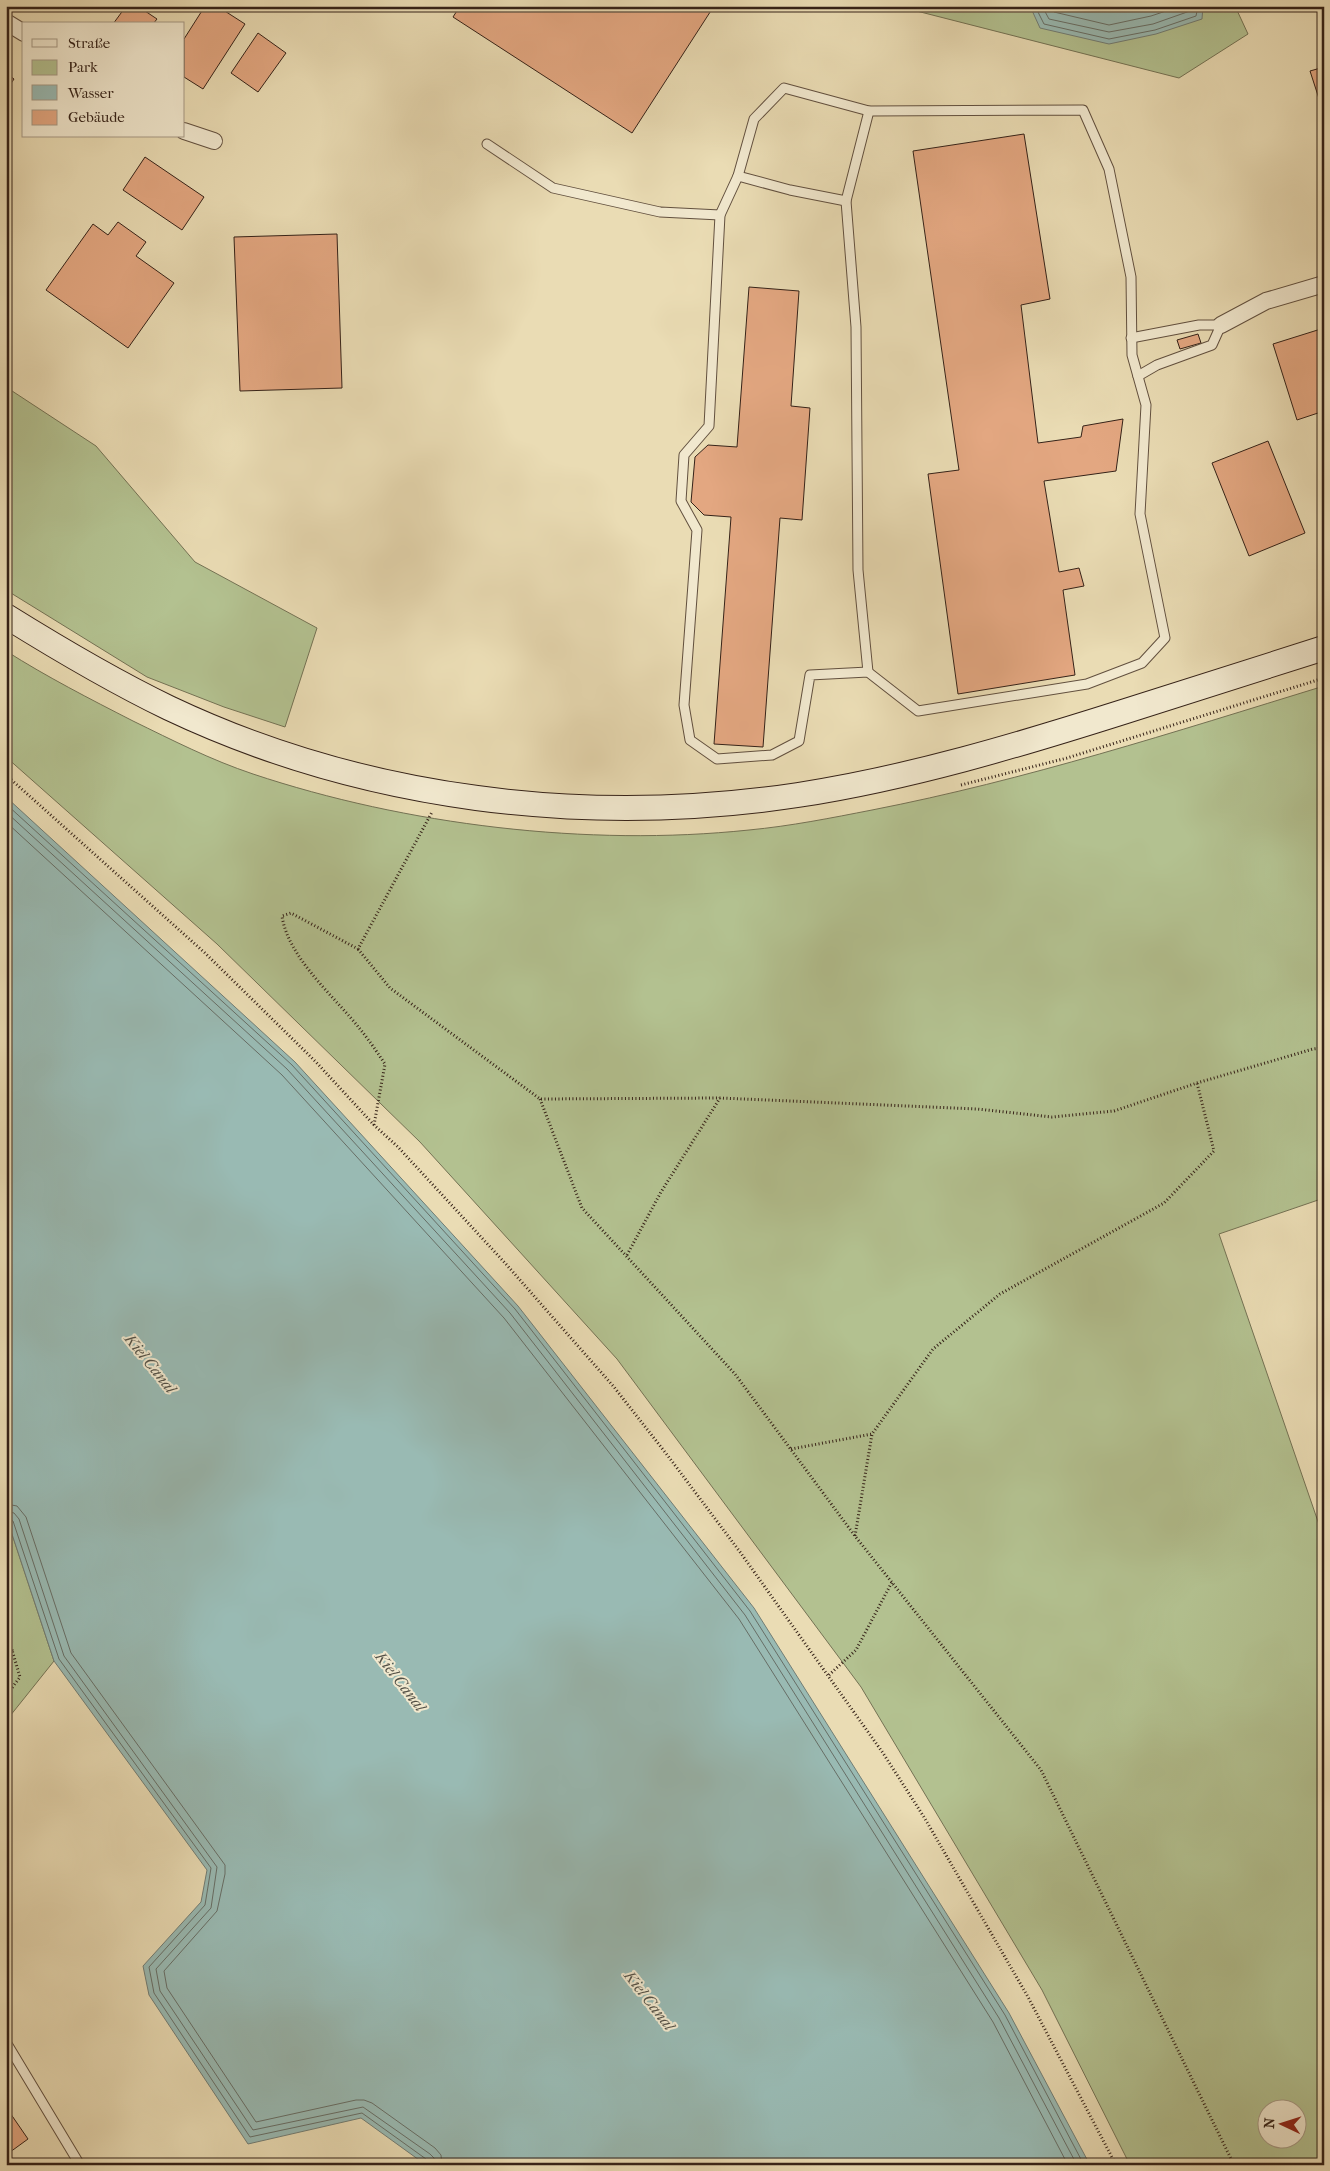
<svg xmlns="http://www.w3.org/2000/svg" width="1330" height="2171" font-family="'IM FELL French Canon',serif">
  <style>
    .green { fill: #b3c190; stroke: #747254; fill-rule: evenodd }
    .water { fill: #99bab3; stroke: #717d75 }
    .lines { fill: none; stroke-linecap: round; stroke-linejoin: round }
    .shore { stroke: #676e66; stroke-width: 1 }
    .building { fill: #e3a781; stroke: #352218 }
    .service-casing { stroke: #62503f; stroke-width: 11 }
    .minor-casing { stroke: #62503f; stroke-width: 18 }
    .secondary-casing { stroke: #352218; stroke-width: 26 }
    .path { stroke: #352218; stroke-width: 3; stroke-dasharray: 1 2.5; stroke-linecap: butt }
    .service { stroke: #f1e8ce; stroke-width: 9 }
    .minor { stroke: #f1e8ce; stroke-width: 16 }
    .secondary { stroke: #f1e8ce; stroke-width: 24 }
    .labels { text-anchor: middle; stroke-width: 4; stroke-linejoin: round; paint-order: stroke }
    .water-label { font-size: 16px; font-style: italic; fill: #535046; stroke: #f1e8ce }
  </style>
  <rect width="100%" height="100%" fill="#eadcb4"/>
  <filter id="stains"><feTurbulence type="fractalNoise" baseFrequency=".004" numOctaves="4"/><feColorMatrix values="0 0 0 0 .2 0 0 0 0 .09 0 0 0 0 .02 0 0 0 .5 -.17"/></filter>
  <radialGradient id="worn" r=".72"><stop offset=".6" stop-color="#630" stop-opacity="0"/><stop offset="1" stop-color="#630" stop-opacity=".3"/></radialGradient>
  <g class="green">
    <polygon points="897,6 1235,6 1248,34 1179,78"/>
    <polygon points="6,387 96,446 195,562 317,628 285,727 224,707 147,677 6,590"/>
    <path d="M6,651c41,26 84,48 127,70 39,19 78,39 120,53 153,51 335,73 496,56 42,-4 82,-12 123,-20 154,-30 302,-78 452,-124v512l-105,36 105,305v626h-194l-88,-175 -181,-303 -244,-328 -197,-217 -203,-198 -211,-187zM1298,2108v30h-30v-30z"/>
    <polygon points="6,1516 54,1661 6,1721"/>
  </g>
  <g class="water">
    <polygon points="1030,6 1203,6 1202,19 1156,34 1109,44 1040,28"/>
    <polygon points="6,797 295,1062 518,1306 754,1608 1009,2013 1090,2165 426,2165 361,2118 248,2144 149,1995 143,1966 201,1902 207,1870 54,1661 6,1516"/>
  </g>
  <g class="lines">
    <g class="shore">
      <polyline points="1035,6 1044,24 1109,39 1155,30 1196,16 1198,6"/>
      <polyline points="1042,6 1049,19 1109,32 1153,24 1190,11 1192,6"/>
      <polyline points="1051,6 1054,12 1109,25 1151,16 1181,6"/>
      <polyline points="6,804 292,1065 515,1309 750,1611 1005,2015 1084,2165"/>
      <polyline points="6,812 287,1069 510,1313 745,1615 999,2018 1077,2165"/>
      <polyline points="6,822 282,1075 504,1318 739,1619 993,2022 1068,2165"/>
      <polyline points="6,1504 17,1506 26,1517 71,1653 225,1865 225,1874 217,1911 164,1971 167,1988 256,2122 356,2100 364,2100 372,2103 435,2148 441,2155 442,2165"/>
      <polyline points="6,1511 14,1513 19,1519 64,1656 217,1867 211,1908 156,1969 160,1991 253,2130 363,2107 430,2154 434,2158 435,2165"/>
      <polyline points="6,1518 13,1521 59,1659 211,1868 205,1905 149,1967 154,1993 250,2137 362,2113 426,2159 428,2165"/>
    </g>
  </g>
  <g class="building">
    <polygon points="120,6 144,6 142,9 157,19 153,24 113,24 124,9"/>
    <polygon points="205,6 217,6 245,24 203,89 184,77 184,39"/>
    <polygon points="460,6 714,6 632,133 453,17"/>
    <polygon points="258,33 286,53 258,92 231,73"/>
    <polygon points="1324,67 1324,111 1323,111 1310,71"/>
    <polygon points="6,73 14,79 6,91"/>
    <polygon points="1024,134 1050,299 1021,305 1038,443 1081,437 1083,426 1123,419 1116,471 1044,481 1059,572 1079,568 1084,586 1063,590 1075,675 958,694 928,474 959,470 913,151"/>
    <polygon points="145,157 204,197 182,230 123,190"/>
    <polygon points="118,222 146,242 136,256 174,283 128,348 46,290 93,224 108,235"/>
    <polygon points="337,234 342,388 240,391 234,237"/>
    <polygon points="749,287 799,291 791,406 810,408 802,520 780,518 763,747 714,744 731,517 704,515 691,502 695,457 708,445 737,447"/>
    <polygon points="1324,328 1324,411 1297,420 1273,344"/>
    <polygon points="1198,334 1201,343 1180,349 1177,340"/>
    <polygon points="1268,441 1305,533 1249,556 1212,463"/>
    <polygon points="6,2107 28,2139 6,2155"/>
  </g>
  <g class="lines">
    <g class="service-casing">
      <g id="service">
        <polygon points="784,88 869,111 1083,110 1109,169 1131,277 1132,355 1146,405 1140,514 1165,638 1142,663 1087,684 918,711 868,672 810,675 799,741 772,755 717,759 690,740 684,705 697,530 681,501 684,455 709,426 720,215 738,176 754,119"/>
        <polyline points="487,144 553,188 660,212 720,215"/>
        <polyline points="738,176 790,190 846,201"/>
        <polyline points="1131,338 1199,325 1221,325 1212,345 1157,365 1138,376"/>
        <polyline points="868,672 858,570 856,327 846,201 869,111"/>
        <polyline points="6,2042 80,2165"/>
      </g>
    </g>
    <g class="minor-casing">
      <g id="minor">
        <polyline points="6,22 24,33"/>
        <polyline points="184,131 214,141"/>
        <polyline points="1221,325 1266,301 1324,284"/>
      </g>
    </g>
    <g class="secondary-casing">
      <path id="secondary" d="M6,616c53,33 107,65 163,92 194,92 417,119 629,87 111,-17 221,-50 328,-84 66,-21 132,-42 198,-63"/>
    </g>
    <g class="path">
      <polyline points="6,775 205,953 316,1062 374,1125 398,1147 505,1263 614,1387 668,1456 740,1552 883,1753 924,1817 1028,1997 1116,2165"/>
      <polyline points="961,785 1067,758 1324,678"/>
      <polyline points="358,949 390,988 540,1099 720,1098 977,1109 1052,1117 1114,1111 1197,1083 1313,1049 1324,1048"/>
      <polyline points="540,1099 582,1208 735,1374 855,1536 1041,1770 1234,2165"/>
      <path d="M374,1125l11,-61c-8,-12 -16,-24 -25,-35 -25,-32 -72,-71 -78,-113l9,-3 67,36 74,-137"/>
      <polyline points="627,1255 661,1192 720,1098"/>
      <polyline points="791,1449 872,1434"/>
      <polyline points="855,1536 872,1434 933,1349 1000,1294 1164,1203 1214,1151 1197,1083"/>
      <polyline points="6,1637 12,1650 6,1654"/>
      <polyline points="829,1675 856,1650 892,1582"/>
      <polyline points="6,1696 20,1677 12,1650"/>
    </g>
    <use href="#service" class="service"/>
    <use href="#minor" class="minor"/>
    <use href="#secondary" class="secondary"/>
  </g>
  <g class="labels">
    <g class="water-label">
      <text transform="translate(151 1363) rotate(51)" y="6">Kiel Canal</text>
      <text transform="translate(401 1681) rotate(52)" y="6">Kiel Canal</text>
      <text transform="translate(650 2000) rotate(52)" y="6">Kiel Canal</text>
    </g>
  </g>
  <rect width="1330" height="2171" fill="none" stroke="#eadcb4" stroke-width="25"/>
  <rect x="8" y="8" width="1315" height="2156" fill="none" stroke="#352218" stroke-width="2.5"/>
  <rect x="12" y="12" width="1305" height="2146" fill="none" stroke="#352218"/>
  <rect x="22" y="22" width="162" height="115" fill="#f1e8ce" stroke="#a69985"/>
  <rect x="32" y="39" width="25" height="8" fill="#f1e8ce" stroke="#a69985"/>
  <text x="68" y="48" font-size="15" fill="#352218">Straße</text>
  <rect x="32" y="60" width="25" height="15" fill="#b3c190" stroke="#a69985"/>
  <text x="68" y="72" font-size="15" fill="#352218">Park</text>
  <rect x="32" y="85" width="25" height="15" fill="#99bab3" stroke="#a69985"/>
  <text x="68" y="98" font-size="15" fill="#352218">Wasser</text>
  <rect x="32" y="110" width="25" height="15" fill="#e3a781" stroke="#a69985"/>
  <text x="68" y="122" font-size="15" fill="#352218">Gebäude</text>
  <g transform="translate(1282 2124) rotate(274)"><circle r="24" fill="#f1e8ce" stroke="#a69985"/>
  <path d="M0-4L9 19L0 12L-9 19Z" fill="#8f2418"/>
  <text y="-8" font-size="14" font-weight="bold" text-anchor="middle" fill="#352218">N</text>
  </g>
  <rect width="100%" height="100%" filter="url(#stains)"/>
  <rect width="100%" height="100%" fill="url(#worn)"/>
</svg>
